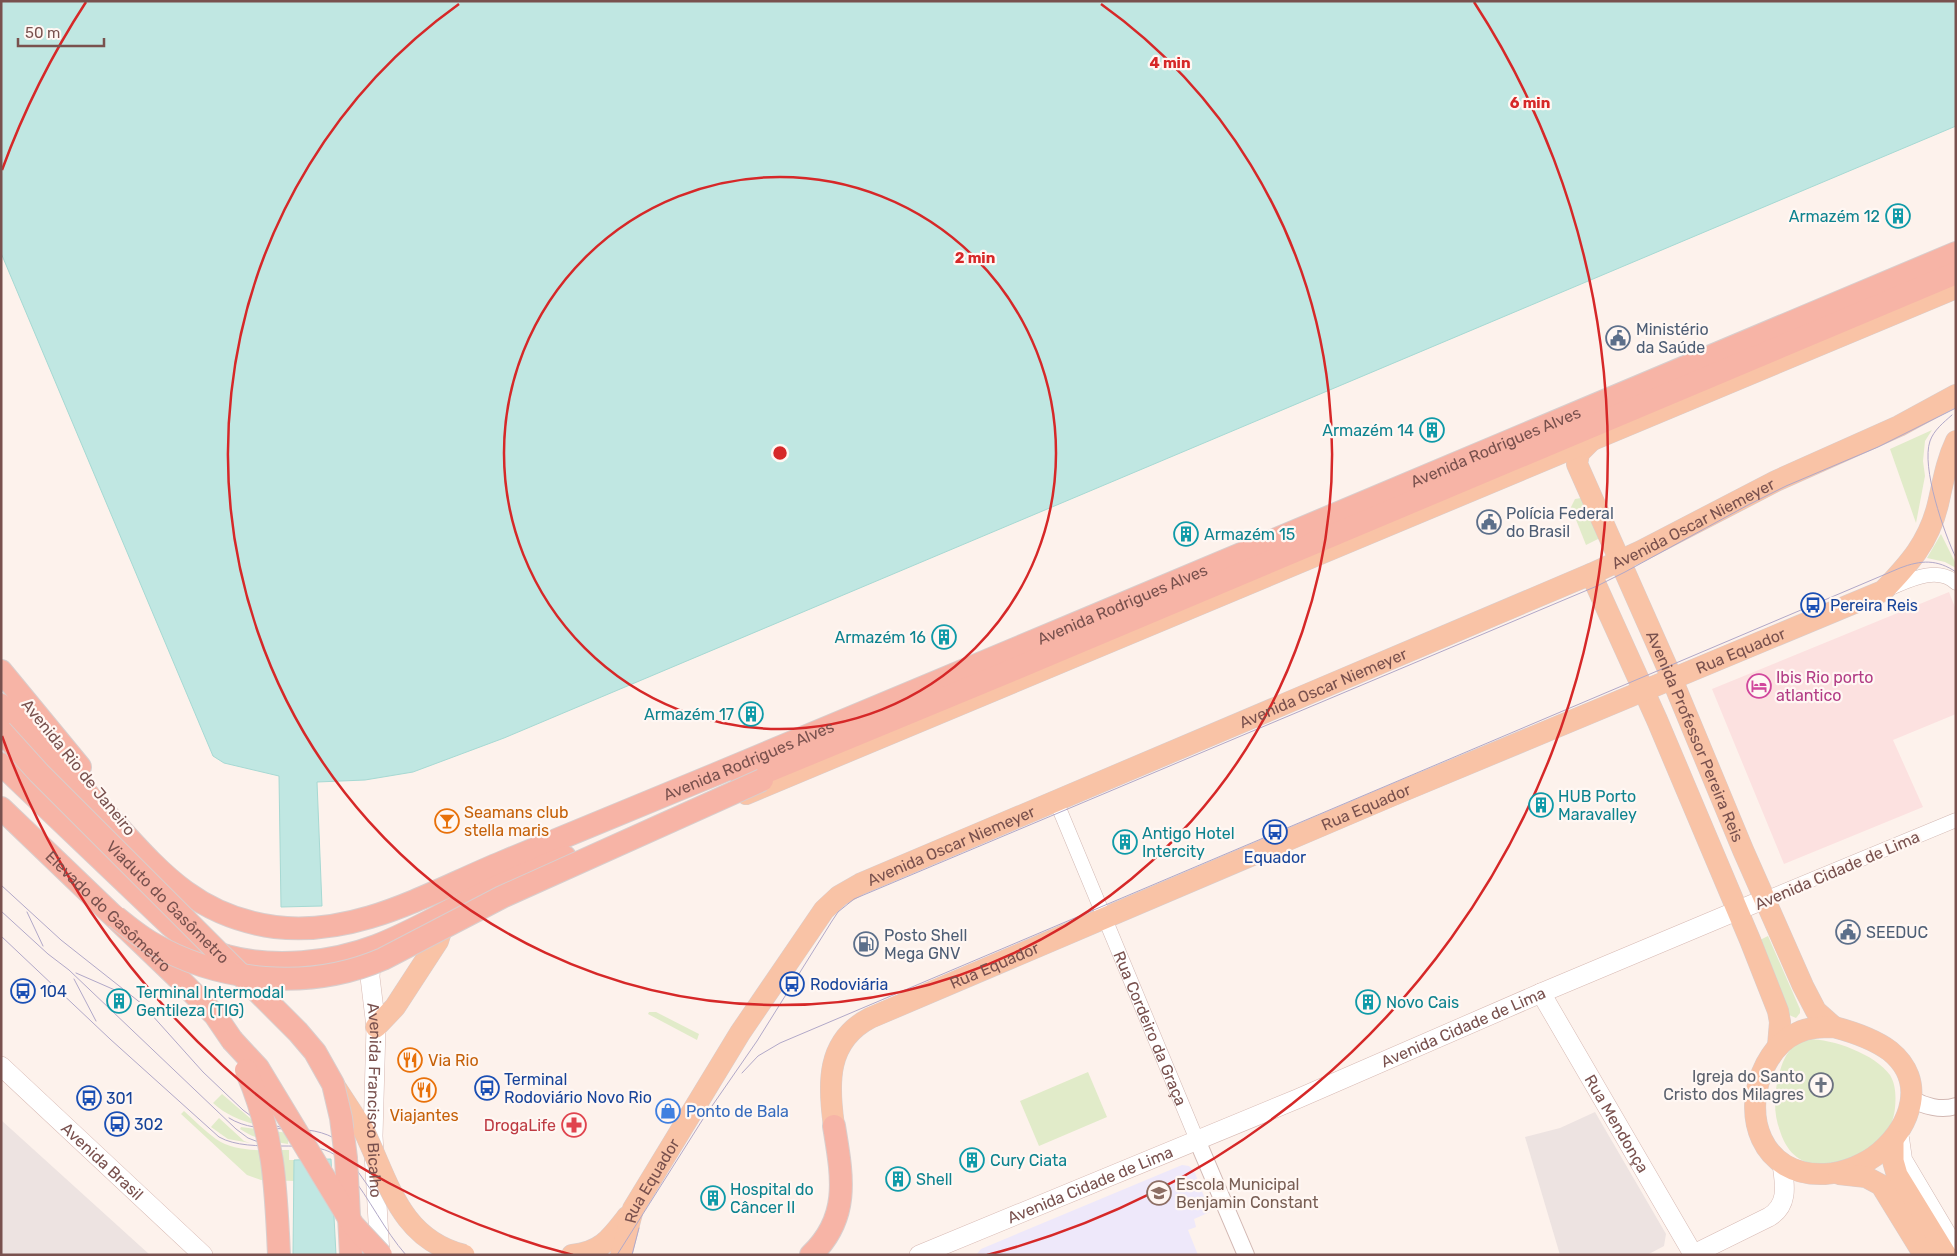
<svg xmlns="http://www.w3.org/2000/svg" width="1957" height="1256" font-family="Rubik,sans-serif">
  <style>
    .commercial { fill: #fce1e0 }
    .industrial { fill: #ede3e1 }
    .education { fill: #eee8fa }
    .green { fill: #e1ebc9 }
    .water { fill: #c0e7e2; stroke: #a6d9d3 }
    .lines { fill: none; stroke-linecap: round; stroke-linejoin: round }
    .minor-casing { stroke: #d2b8b3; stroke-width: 15 }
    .tertiary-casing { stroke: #d2b8b3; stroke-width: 18 }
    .secondary-casing { stroke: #d7b9b3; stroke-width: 20 }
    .primary-casing { stroke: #d9cecd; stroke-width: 22 }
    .trunk-casing { stroke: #d9cecd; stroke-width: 24 }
    .minor { stroke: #fff; stroke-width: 14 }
    .tertiary { stroke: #fff; stroke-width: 16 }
    .secondary { stroke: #fff; stroke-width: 19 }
    .primary { stroke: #f9c3a6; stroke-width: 21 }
    .trunk { stroke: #f7b4a6; stroke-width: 22 }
    .tram { stroke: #b1a8c8; stroke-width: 1 }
    .primary-bridge-casing { stroke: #d9cecd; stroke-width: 22; stroke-linecap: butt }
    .trunk-bridge-casing { stroke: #d9cecd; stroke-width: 24; stroke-linecap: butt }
    .primary-bridge { stroke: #f9c3a6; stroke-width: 21 }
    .trunk-bridge { stroke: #f7b4a6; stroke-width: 22 }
    .ring { fill: none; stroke: #d62828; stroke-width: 2.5 }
    .labels { text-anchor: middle; stroke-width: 4.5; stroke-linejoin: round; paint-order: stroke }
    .culture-label { font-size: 16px; fill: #0d838f; stroke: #fff7f3; text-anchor: start }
    .service-label { font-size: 16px; fill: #4e5e75; stroke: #fff7f3; text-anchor: start }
    .street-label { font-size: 16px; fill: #79514e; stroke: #fff7f3 }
    .transit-label { font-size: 16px; fill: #164399; stroke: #fff7f3; text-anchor: start }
    .hotel-label { font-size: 16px; fill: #b23c85; stroke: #fff7f3; text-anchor: start }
    .food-label { font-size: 16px; fill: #c56008; stroke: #fff7f3; text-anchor: start }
    .worship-label { font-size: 16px; fill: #5b616d; stroke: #fff7f3; text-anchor: end }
    .shop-label { font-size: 16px; fill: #366cbe; stroke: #fff7f3; text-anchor: start }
    .health-label { font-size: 16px; fill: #be3a42; stroke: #fff7f3; text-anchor: end }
    .education-label { font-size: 16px; fill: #785e54; stroke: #fff7f3; text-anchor: start }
    .centre { fill: #d62828; stroke: #fff7f3; stroke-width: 2.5 }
    .ring-label { font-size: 15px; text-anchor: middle; font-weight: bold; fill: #d62828; stroke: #fff7f3; stroke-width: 4.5; stroke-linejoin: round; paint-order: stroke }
  </style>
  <rect width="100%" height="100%" fill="#fdf2ec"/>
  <polygon class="commercial" points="1949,592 1956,610 1956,714 1893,740 1923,807 1784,864 1712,689"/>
  <g class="industrial">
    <polygon points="1595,1112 1666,1234 1664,1246 1647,1255 1560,1255 1525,1137 1560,1128"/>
    <polygon points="1,1120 150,1255 1,1255"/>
  </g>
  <polygon class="education" points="1182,1165 1189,1166 1195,1173 1210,1212 1194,1219 1196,1227 1188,1230 1198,1255 976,1255 981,1249"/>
  <g class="green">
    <polygon points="1932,430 1925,441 1923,461 1925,476 1916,523 1890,449"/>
    <polygon points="1581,498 1602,537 1586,545 1571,507 1575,499"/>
    <polygon points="1941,534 1956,564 1956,568 1945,562 1927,558"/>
    <polygon points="1768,936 1800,1009 1800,1013 1796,1018 1789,1015 1758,941"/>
    <polygon points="649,1012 656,1012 699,1034 697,1040 648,1014"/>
    <path d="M1808,1039c25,0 67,15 82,36 6,10 6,22 5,33 -1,12 -7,26 -16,33 -33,25 -83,41 -99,-10 -6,-16 -6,-32 -3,-48 3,-13 6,-26 15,-35 4,-5 11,-6 16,-9z"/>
    <polygon points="1088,1072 1107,1117 1039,1146 1020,1101"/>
    <path d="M222,1094l36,31c-17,-4 -32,-10 -45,-22z"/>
    <path d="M184,1111c10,9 21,20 32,28 20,14 50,11 73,11v10h5v21l-33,-1 -14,-5 -66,-61z"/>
    <polygon points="219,1118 244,1141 250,1143 228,1139 211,1127"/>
    <path d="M241,1127l48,6 -1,11c-18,-3 -32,-4 -48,-15z"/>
  </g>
  <g class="water">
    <polygon points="1,1 1956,1 1956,126 504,738 413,772 365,780 317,782 322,906 281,907 279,776 224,763 213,756 1,253"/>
    <polygon points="331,1159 336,1255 293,1255 294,1160"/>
  </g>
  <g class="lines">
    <g class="minor-casing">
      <g id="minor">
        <path d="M1888,589c20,-8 49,-24 68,-6"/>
        <path id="s1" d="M1056,801l141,339"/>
        <polyline points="1765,899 1956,820"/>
        <polyline points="1902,1138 1905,1159 1956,1245"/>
      </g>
    </g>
    <g class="tertiary-casing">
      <g id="tertiary">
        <path d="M1912,1099c12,7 29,12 44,7"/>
        <polyline points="1197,1140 1246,1255"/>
      </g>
    </g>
    <g class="secondary-casing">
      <g id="secondary">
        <path id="s2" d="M374,952l-3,8 -1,17 6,50 -3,109 7,119"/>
        <path id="s3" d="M1541,993l152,261"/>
        <path id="s4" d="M1,1066l202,189"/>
        <path id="s5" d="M919,1255l378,-156 244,-106 224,-94"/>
        <path d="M1692,1255l77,-38c20,-12 16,-32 13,-53"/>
      </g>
    </g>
    <g class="primary-casing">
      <g id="primary">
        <path id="s6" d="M1591,441l-12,12 -2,11 90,203 76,183 60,136 13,25 18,16"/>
        <polyline points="1591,574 1657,720 1750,940 1778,1011 1780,1022 1778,1046"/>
        <polyline points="746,794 1956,288"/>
        <polyline points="376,1027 395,1007 438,941 445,919"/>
        <path d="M1834,1027c19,5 40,12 56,24 37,30 21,74 -10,101 -14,12 -36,21 -55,22 -64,3 -85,-60 -59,-110 7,-13 17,-25 31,-31 12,-6 25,-6 37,-6z"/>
        <polyline points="334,1085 364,1131"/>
        <path id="s7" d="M834,1126c-6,-42 -8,-85 36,-108l521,-222 492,-205c26,-27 46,-49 55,-87 5,-21 8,-42 18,-63"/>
        <polyline points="1893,1140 1893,1161 1897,1175 1946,1255"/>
        <polyline points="1839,1174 1866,1177 1881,1185 1924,1255"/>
        <path d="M572,1255c29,-3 38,-16 55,-38"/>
        <path id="s8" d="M621,1255l12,-46 107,-176 84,-123 15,-14 21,-12 731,-310 50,-23 135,-70 123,-55 57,-31"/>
      </g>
    </g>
    <g class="trunk-casing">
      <g id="trunk">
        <polyline points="1,671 80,767"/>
        <path id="s9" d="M1,705c33,34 66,68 99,102 54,58 91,109 175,120 83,10 155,-35 228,-65 71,-30 142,-59 213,-88 414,-172 826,-348 1240,-521"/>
        <path d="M1,764l170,162c16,13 35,25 56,30 47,13 104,7 149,-10 37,-14 71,-35 106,-52 27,-14 55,-25 83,-37"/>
        <polyline points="742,782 1010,671 1956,273"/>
        <path id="s10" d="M1,808l174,167 40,40 17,25"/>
        <path d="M811,1255c40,-38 31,-80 23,-129"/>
      </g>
    </g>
    <use href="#minor" class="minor"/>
    <use href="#tertiary" class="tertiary"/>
    <use href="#secondary" class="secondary"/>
    <use href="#primary" class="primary"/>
    <use href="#trunk" class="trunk"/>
    <g class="tram">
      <path d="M1952,415c-9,8 -18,15 -22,26 -9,26 14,92 26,117"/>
      <polyline points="1,885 61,940 142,1004 203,1072 243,1110 255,1119 286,1129"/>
      <polyline points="1,911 48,954 69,970 236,1129 248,1138 261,1143"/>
      <polyline points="27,912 43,946"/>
      <path d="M1,936l109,103 109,98c32,18 92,0 116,18 5,4 10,12 14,18 21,26 35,57 57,82"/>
      <polyline points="76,973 124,994"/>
      <polyline points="74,979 96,1021"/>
      <path d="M742,1073l16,-17 22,-13 1120,-475c21,-8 37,-9 56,4"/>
      <path d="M229,1118c32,20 72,2 105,20l37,52"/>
      <polyline points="617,1255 703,1119 757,1041 832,921 838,912 854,899 1597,586 1625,572 1748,505 1786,486 1878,447 1956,408"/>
      <polyline points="632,1255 639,1228"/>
    </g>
    <g class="primary-bridge-casing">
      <path id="primary-bridge" d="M364,1131c25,52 36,108 100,124"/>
    </g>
    <g class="trunk-bridge-casing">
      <g id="trunk-bridge">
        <path id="s11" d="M1,731l38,42 259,259 17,20 18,32 8,34 5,40 5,97"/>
        <path d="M116,917c11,9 22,18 34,25 70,41 159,49 233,17l119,-62 260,-117"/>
        <polyline points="232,1040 258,1068 353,1225 381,1255"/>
        <path d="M246,1070c28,64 30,116 33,185"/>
      </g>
    </g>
    <use href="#primary-bridge" class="primary-bridge"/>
    <use href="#trunk-bridge" class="trunk-bridge"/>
  </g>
  <g class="ring">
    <circle cx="780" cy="453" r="276"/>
    <path d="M1101 4A552 552 0 1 1 459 4"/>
    <path d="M573 1255A828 828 0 0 1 2 736M2 170A828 828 0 0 1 86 2M1474 2A828 828 0 0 1 987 1255"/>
  </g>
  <defs>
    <g id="building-ring" transform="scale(1.25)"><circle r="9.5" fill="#fff7f3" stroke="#0f9aa8" stroke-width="1.5"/><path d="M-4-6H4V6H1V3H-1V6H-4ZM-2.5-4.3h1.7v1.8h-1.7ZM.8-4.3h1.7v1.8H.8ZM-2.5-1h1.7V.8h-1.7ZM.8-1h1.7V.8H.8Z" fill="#0f9aa8"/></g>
    <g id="civic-ring" transform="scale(1.25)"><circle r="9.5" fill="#fff7f3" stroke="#5c6f8a" stroke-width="1.5"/><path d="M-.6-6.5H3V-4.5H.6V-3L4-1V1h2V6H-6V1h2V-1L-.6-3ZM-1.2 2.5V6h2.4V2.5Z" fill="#5c6f8a"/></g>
    <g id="bus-ring" transform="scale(1.25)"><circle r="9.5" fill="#fff7f3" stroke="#1a4fb4" stroke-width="1.5"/><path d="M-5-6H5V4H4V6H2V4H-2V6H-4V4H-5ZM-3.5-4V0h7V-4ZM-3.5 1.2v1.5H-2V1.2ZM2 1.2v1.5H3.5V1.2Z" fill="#1a4fb4"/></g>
    <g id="hotel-ring" transform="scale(1.25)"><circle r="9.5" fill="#fff7f3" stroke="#d1479c" stroke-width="1.5"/><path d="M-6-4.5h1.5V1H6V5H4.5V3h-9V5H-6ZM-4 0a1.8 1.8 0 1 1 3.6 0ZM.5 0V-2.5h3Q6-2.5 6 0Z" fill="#d1479c"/></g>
    <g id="bar-ring" transform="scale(1.25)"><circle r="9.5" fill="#fff7f3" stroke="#e8710a" stroke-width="1.5"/><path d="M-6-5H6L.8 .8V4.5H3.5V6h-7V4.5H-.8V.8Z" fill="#e8710a"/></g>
    <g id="fuel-ring" transform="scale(1.25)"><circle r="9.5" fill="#fff7f3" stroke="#5c6f8a" stroke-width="1.5"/><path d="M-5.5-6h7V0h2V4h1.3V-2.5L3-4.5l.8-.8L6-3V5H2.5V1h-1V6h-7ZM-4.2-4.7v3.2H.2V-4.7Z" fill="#5c6f8a"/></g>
    <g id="restaurant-ring" transform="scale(1.25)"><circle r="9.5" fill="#fff7f3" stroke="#e8710a" stroke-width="1.5"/><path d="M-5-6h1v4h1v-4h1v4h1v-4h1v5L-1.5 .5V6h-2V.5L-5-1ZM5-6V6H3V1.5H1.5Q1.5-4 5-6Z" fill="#e8710a"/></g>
    <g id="church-ring" transform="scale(1.25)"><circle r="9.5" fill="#fff7f3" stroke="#6b7280" stroke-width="1.5"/><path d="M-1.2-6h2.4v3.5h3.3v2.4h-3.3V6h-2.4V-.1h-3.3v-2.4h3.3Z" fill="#6b7280"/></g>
    <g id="shop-ring" transform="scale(1.25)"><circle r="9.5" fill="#fff7f3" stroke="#3f7fe0" stroke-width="1.5"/><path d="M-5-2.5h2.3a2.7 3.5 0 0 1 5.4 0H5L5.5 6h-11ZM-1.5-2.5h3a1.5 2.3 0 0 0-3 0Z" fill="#3f7fe0"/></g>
    <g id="pharmacy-ring" transform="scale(1.25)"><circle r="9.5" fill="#fff7f3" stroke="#e0444e" stroke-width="1.5"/><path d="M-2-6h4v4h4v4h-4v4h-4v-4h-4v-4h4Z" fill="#e0444e"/></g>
    <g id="school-ring" transform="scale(1.25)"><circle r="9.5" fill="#fff7f3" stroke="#8d6e63" stroke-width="1.5"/><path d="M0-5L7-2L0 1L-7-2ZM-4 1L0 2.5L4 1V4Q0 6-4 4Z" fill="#8d6e63"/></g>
  </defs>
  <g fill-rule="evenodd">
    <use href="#building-ring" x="1898" y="216"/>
    <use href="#civic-ring" x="1618" y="338"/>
    <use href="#building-ring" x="1432" y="430"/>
    <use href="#civic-ring" x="1489" y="522"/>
    <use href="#building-ring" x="1186" y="534"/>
    <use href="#bus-ring" x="1813" y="605"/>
    <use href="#building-ring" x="944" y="637"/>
    <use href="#hotel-ring" x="1759" y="686"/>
    <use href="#building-ring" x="751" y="714"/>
    <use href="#building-ring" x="1541" y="805"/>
    <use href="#bar-ring" x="447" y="821"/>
    <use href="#bus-ring" x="1275" y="832"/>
    <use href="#building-ring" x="1125" y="842"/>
    <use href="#civic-ring" x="1848" y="932"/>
    <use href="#fuel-ring" x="866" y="944"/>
    <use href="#bus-ring" x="792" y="984"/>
    <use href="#bus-ring" x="23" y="991"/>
    <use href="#building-ring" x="119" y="1001"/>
    <use href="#building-ring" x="1368" y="1002"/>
    <use href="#restaurant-ring" x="410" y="1060"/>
    <use href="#church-ring" x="1821" y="1085"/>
    <use href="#bus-ring" x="487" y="1088"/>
    <use href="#restaurant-ring" x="424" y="1090"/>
    <use href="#bus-ring" x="89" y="1098"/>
    <use href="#shop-ring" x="668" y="1111"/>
    <use href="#bus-ring" x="117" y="1124"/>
    <use href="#pharmacy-ring" x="574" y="1125"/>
    <use href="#building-ring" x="972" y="1160"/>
    <use href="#building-ring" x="898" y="1179"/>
    <use href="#school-ring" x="1159" y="1193"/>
    <use href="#building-ring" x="713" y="1198"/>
  </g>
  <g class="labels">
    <g class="culture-label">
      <text x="1880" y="222" text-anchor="end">Armazém 12</text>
      <text x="1414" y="436" text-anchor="end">Armazém 14</text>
      <text x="1204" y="540">Armazém 15</text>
      <text x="926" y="643" text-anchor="end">Armazém 16</text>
      <text x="734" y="720" text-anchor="end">Armazém 17</text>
      <text x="1558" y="802">HUB Porto<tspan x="1558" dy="18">Maravalley</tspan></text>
      <text x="1142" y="839">Antigo Hotel<tspan x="1142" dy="18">Intercity</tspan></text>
      <text x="136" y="998">Terminal Intermodal<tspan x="136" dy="18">Gentileza (TIG)</tspan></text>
      <text x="1386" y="1008">Novo Cais</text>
      <text x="990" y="1166">Cury Ciata</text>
      <text x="916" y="1185">Shell</text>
      <text x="730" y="1195">Hospital do<tspan x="730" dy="18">Câncer II</tspan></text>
    </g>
    <g class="service-label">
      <text x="1636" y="335">Ministério<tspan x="1636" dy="18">da Saúde</tspan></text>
      <text x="1506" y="519">Polícia Federal<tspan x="1506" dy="18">do Brasil</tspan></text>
      <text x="1866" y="938">SEEDUC</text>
      <text x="884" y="941">Posto Shell<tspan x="884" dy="18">Mega GNV</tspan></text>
    </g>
    <g class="street-label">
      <text dy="6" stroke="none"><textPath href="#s9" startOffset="1676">Avenida Rodrigues Alves</textPath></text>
      <text dy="6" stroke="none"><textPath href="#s8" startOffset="1355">Avenida Oscar Niemeyer</textPath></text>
      <text dy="6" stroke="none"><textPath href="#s9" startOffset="1271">Avenida Rodrigues Alves</textPath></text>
      <text dy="6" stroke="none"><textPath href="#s7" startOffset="1068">Rua Equador</textPath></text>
      <text dy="6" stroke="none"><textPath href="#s8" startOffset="950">Avenida Oscar Niemeyer</textPath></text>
      <text dy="6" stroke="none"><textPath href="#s6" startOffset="325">Avenida Professor Pereira Reis</textPath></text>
      <text dy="6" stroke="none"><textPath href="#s9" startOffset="866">Avenida Rodrigues Alves</textPath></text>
      <text transform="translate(79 767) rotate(51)" y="6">Avenida Rio de Janeiro</text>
      <text dy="6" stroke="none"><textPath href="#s7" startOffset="662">Rua Equador</textPath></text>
      <text dy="6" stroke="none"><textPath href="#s8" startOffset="546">Avenida Oscar Niemeyer</textPath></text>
      <text transform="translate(1837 870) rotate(-23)" y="6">Avenida Cidade de Lima</text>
      <text dy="6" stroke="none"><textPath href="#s11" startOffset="239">Viaduto do Gasômetro</textPath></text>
      <text dy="6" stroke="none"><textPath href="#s10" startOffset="149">Elevado do Gasômetro</textPath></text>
      <text dy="6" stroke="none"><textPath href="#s7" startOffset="258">Rua Equador</textPath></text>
      <text dy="6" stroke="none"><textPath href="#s5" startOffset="590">Avenida Cidade de Lima</textPath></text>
      <text dy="6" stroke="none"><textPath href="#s1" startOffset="246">Rua Cordeiro da Graça</textPath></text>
      <text dy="6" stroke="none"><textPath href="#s2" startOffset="149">Avenida Francisco Bicalho</textPath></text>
      <text dy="6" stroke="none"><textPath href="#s3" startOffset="151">Rua Mendonça</textPath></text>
      <text dy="6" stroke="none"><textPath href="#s4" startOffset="139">Avenida Brasil</textPath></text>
      <text dy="6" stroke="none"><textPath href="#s8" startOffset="81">Rua Equador</textPath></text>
      <text dy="6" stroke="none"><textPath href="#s5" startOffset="185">Avenida Cidade de Lima</textPath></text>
    </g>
    <g class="transit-label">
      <text x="1830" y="611">Pereira Reis</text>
      <text x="1275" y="863" text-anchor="middle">Equador</text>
      <text x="810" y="990">Rodoviária</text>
      <text x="40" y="997">104</text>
      <text x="504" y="1085">Terminal<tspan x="504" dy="18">Rodoviário Novo Rio</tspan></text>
      <text x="106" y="1104">301</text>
      <text x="134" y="1130">302</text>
    </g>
    <g class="hotel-label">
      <text x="1776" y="683">Ibis Rio porto<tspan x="1776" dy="18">atlantico</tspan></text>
    </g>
    <g class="food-label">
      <text x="464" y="818">Seamans club<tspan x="464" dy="18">stella maris</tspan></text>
      <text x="428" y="1066">Via Rio</text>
      <text x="424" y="1121" text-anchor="middle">Viajantes</text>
    </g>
    <g class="worship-label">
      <text x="1804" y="1082">Igreja do Santo<tspan x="1804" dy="18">Cristo dos Milagres</tspan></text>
    </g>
    <g class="shop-label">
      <text x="686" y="1117">Ponto de Bala</text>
    </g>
    <g class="health-label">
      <text x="556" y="1131">DrogaLife</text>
    </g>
    <g class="education-label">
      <text x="1176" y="1190">Escola Municipal<tspan x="1176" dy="18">Benjamin Constant</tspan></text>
    </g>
  </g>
  <circle cx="780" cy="453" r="8" class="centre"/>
  <g class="ring-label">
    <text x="1170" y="68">4 min</text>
    <text x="1530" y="108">6 min</text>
    <text x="975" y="263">2 min</text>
  </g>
  <rect width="1957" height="1256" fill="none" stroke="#79514e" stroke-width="5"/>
  <path d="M18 38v8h86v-8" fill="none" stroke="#79514e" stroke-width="2.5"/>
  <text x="25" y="38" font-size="15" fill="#79514e" stroke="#fff7f3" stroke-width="4" paint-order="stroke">50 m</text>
</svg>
